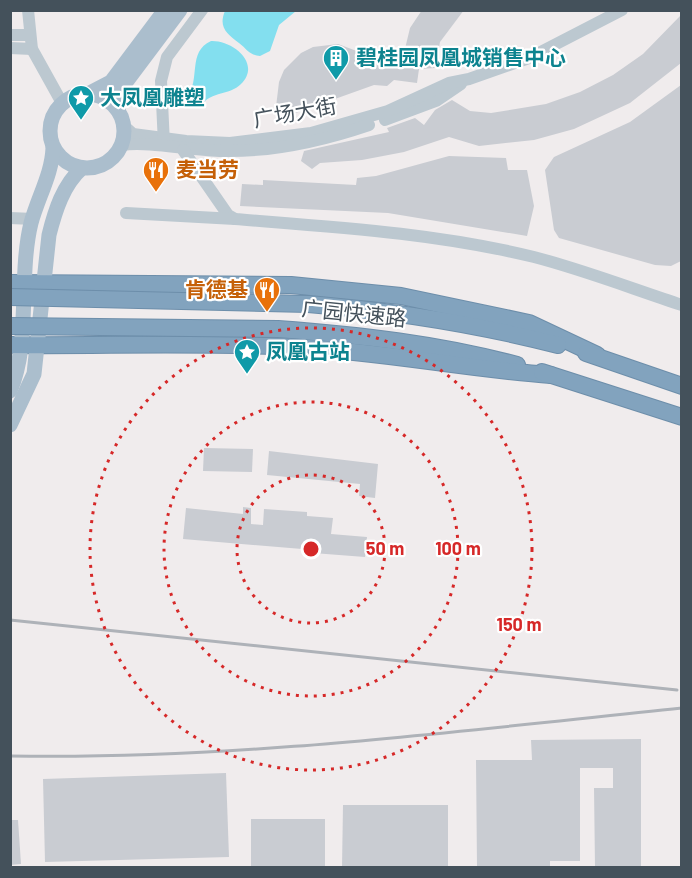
<svg xmlns="http://www.w3.org/2000/svg" width="692" height="878" font-family="Barlow,'Noto Sans SC',sans-serif">
  <style>
    .water { fill: #83dfef }
    .building { fill: #c9ccd2 }
    .lines { fill: none; stroke-linecap: round; stroke-linejoin: round }
    .highway-casing { stroke: #6d8eaa; stroke-width: 18 }
    .minor { stroke: #bcc8d0; stroke-width: 12 }
    .major { stroke: #abbecd; stroke-width: 15 }
    .highway { stroke: #82a3be; stroke-width: 16 }
    .rail { stroke: #aeb2b8; stroke-width: 3 }
    .highway-bridge-casing { stroke: #6d8eaa; stroke-width: 18; stroke-linecap: butt }
    .highway-bridge { stroke: #82a3be; stroke-width: 16 }
    .ring { fill: none; stroke: #d62828; stroke-width: 3; stroke-dasharray: 3 6 }
    .labels { text-anchor: middle; stroke-width: 4.5; stroke-linejoin: round; paint-order: stroke }
    .culture-label { font-size: 21px; font-weight: bold; fill: #0d838f; stroke: #fff; text-anchor: start }
    .street-label { font-size: 21px; fill: #44515b; stroke: #fff }
    .food-label { font-size: 21px; font-weight: bold; fill: #c56008; stroke: #fff; text-anchor: start }
    .centre { fill: #d62828; stroke: #fff; stroke-width: 3 }
    .ring-label { font-size: 18px; text-anchor: middle; font-weight: bold; fill: #d62828; stroke: #fff; stroke-width: 4.5; stroke-linejoin: round; paint-order: stroke }
  </style>
  <rect width="100%" height="100%" fill="#f0eced"/>
  <g class="water">
    <path d="M225,11v-1l71,1 -17,14 -9,26 -10,5c-11,-1 -13,-7 -21,-13 -12,-9 -21,-16 -14,-32z"/>
    <path d="M211,41c21,-1 51,22 30,43 -12,12 -28,6 -41,22l-13,-9c14,-18 0,-45 24,-56z"/>
  </g>
  <g class="building">
    <polygon points="422,10 464,10 440,42 435,68 419,69 417,83 394,80 387,86 374,85 279,119 276,107 279,82 284,70 301,53 313,47 338,44 362,53 403,57 410,28"/>
    <polygon points="681,15 681,63 630,103 574,129 534,140 479,146 449,137 404,152 362,160 320,163 312,169 301,161 304,151 389,132 387,128 415,118 424,125 435,110 452,100 470,111 491,113 546,104 580,92 613,75 643,54"/>
    <polygon points="681,85 681,261 671,266 655,265 559,238 554,230 545,170 554,157 630,122"/>
    <polygon points="449,156 506,158 508,170 527,170 534,206 527,236 388,213 240,206 242,184 263,185 263,180 356,185 357,178 376,176"/>
    <polygon points="204,448 253,449 252,472 203,471"/>
    <polygon points="269,451 378,464 375,498 359,496 360,484 267,475"/>
    <polygon points="243,507 251,508 251,524 263,525 264,509 307,512 307,516 333,518 331,534 367,537 365,557 313,553 314,550 183,539 186,508 243,514"/>
    <polygon points="641,739 641,867 595,867 594,788 613,788 613,768 580,768 580,861 550,861 550,867 477,867 476,760 532,760 531,740"/>
    <polygon points="226,773 229,857 45,862 43,779"/>
    <polygon points="343,805 448,805 448,867 342,867"/>
    <rect x="251" y="819" width="74" height="48"/>
    <polygon points="10,820 18,820 21,864 10,865"/>
  </g>
  <g class="lines">
    <g class="highway-casing">
      <g id="highway">
        <polyline points="10,283 291,285 401,296 529,323 597,355"/>
        <path d="M308,304c85,7 168,20 250,41"/>
        <path d="M278,329c82,6 161,15 239,36"/>
        <path d="M10,345c94,1 189,-3 283,2 87,4 172,22 258,28"/>
        <polyline points="586,353 682,386"/>
        <polyline points="542,372 682,417"/>
      </g>
    </g>
    <g class="minor">
      <polyline points="28,10 32,49 62,103"/>
      <polyline points="10,35 30,35"/>
      <polyline points="10,48 32,49"/>
      <polyline points="385,120 436,101 461,84"/>
      <polyline points="124,126 133,134 186,141 230,143 311,133 388,111 449,83 469,79 529,58 622,10"/>
      <polyline points="164,144 161,81 167,57 202,10"/>
      <path d="M122,145c28,-4 70,6 101,6 49,1 99,-10 146,-26"/>
      <path d="M183,150l45,65 7,4c100,8 201,14 299,38 50,13 99,32 148,48"/>
      <polyline points="126,213 235,219"/>
      <polyline points="10,218 33,219"/>
    </g>
    <g class="major">
      <circle cx="87" cy="131" r="37"/>
      <polyline points="88,94 111,82 165,10"/>
      <polyline points="118,110 120,93 126,82 180,10"/>
      <path d="M10,391c21,-48 8,-115 21,-168 7,-26 21,-49 22,-75"/>
      <path d="M10,425l24,-51 15,-139c6,-24 14,-50 33,-67"/>
    </g>
    <use href="#highway" class="highway"/>
    <g class="rail">
      <polyline points="10,620 677,690"/>
      <path d="M10,756c225,4 448,-25 672,-48"/>
    </g>
    <g class="highway-bridge-casing">
      <g id="highway-bridge">
        <polyline points="10,297 308,304"/>
        <polyline points="10,326 278,329"/>
      </g>
    </g>
    <use href="#highway-bridge" class="highway-bridge"/>
  </g>
  <g class="ring">
    <circle cx="311" cy="549" r="74"/>
    <circle cx="311" cy="549" r="147"/>
    <circle cx="311" cy="549" r="221"/>
  </g>
  <defs>
    <g id="building-pin" transform="scale(1.35)"><path d="M0 17L-7.5 6A9.5 9.5 0 1 1 7.5 6Z" fill="#0f9aa8" stroke="#fff"/><path d="M-4-6H4V6H1V3H-1V6H-4ZM-2.5-4.3h1.7v1.8h-1.7ZM.8-4.3h1.7v1.8H.8ZM-2.5-1h1.7V.8h-1.7ZM.8-1h1.7V.8H.8Z" fill="#fff"/></g>
    <g id="sight-pin" transform="scale(1.35)"><path d="M0 17L-7.5 6A9.5 9.5 0 1 1 7.5 6Z" fill="#0f9aa8" stroke="#fff"/><path d="M0-6L1.8-2.2L6-1.7L2.9 1.2L3.7 5.4L0 3.3L-3.7 5.4L-2.9 1.2L-6-1.7L-1.8-2.2Z" fill="#fff"/></g>
    <g id="restaurant-pin" transform="scale(1.35)"><path d="M0 17L-7.5 6A9.5 9.5 0 1 1 7.5 6Z" fill="#e8710a" stroke="#fff"/><path d="M-5-6h1v4h1v-4h1v4h1v-4h1v5L-1.5 .5V6h-2V.5L-5-1ZM5-6V6H3V1.5H1.5Q1.5-4 5-6Z" fill="#fff"/></g>
  </defs>
  <g fill-rule="evenodd">
    <use href="#building-pin" x="336" y="58"/>
    <use href="#sight-pin" x="81" y="98"/>
    <use href="#restaurant-pin" x="156" y="170"/>
    <use href="#restaurant-pin" x="267" y="290"/>
    <use href="#sight-pin" x="247" y="352"/>
  </g>
  <g class="labels">
    <g class="culture-label">
      <text x="356" y="65">碧桂园凤凰城销售中心</text>
      <text x="100" y="105">大凤凰雕塑</text>
      <text x="266" y="359">凤凰古站</text>
    </g>
    <g class="street-label">
      <text transform="translate(295 113) rotate(-10)" y="7">广场大街</text>
      <text transform="translate(354 314) rotate(6)" y="7">广园快速路</text>
    </g>
    <g class="food-label">
      <text x="176" y="177">麦当劳</text>
      <text x="248" y="297" text-anchor="end">肯德基</text>
    </g>
  </g>
  <circle cx="311" cy="549" r="9" class="centre"/>
  <g class="ring-label">
    <text x="385" y="555">50 m</text>
    <text x="458" y="555">100 m</text>
    <text x="519" y="631">150 m</text>
  </g>
  <rect width="692" height="878" fill="none" stroke="#44515b" stroke-width="24"/>
</svg>
